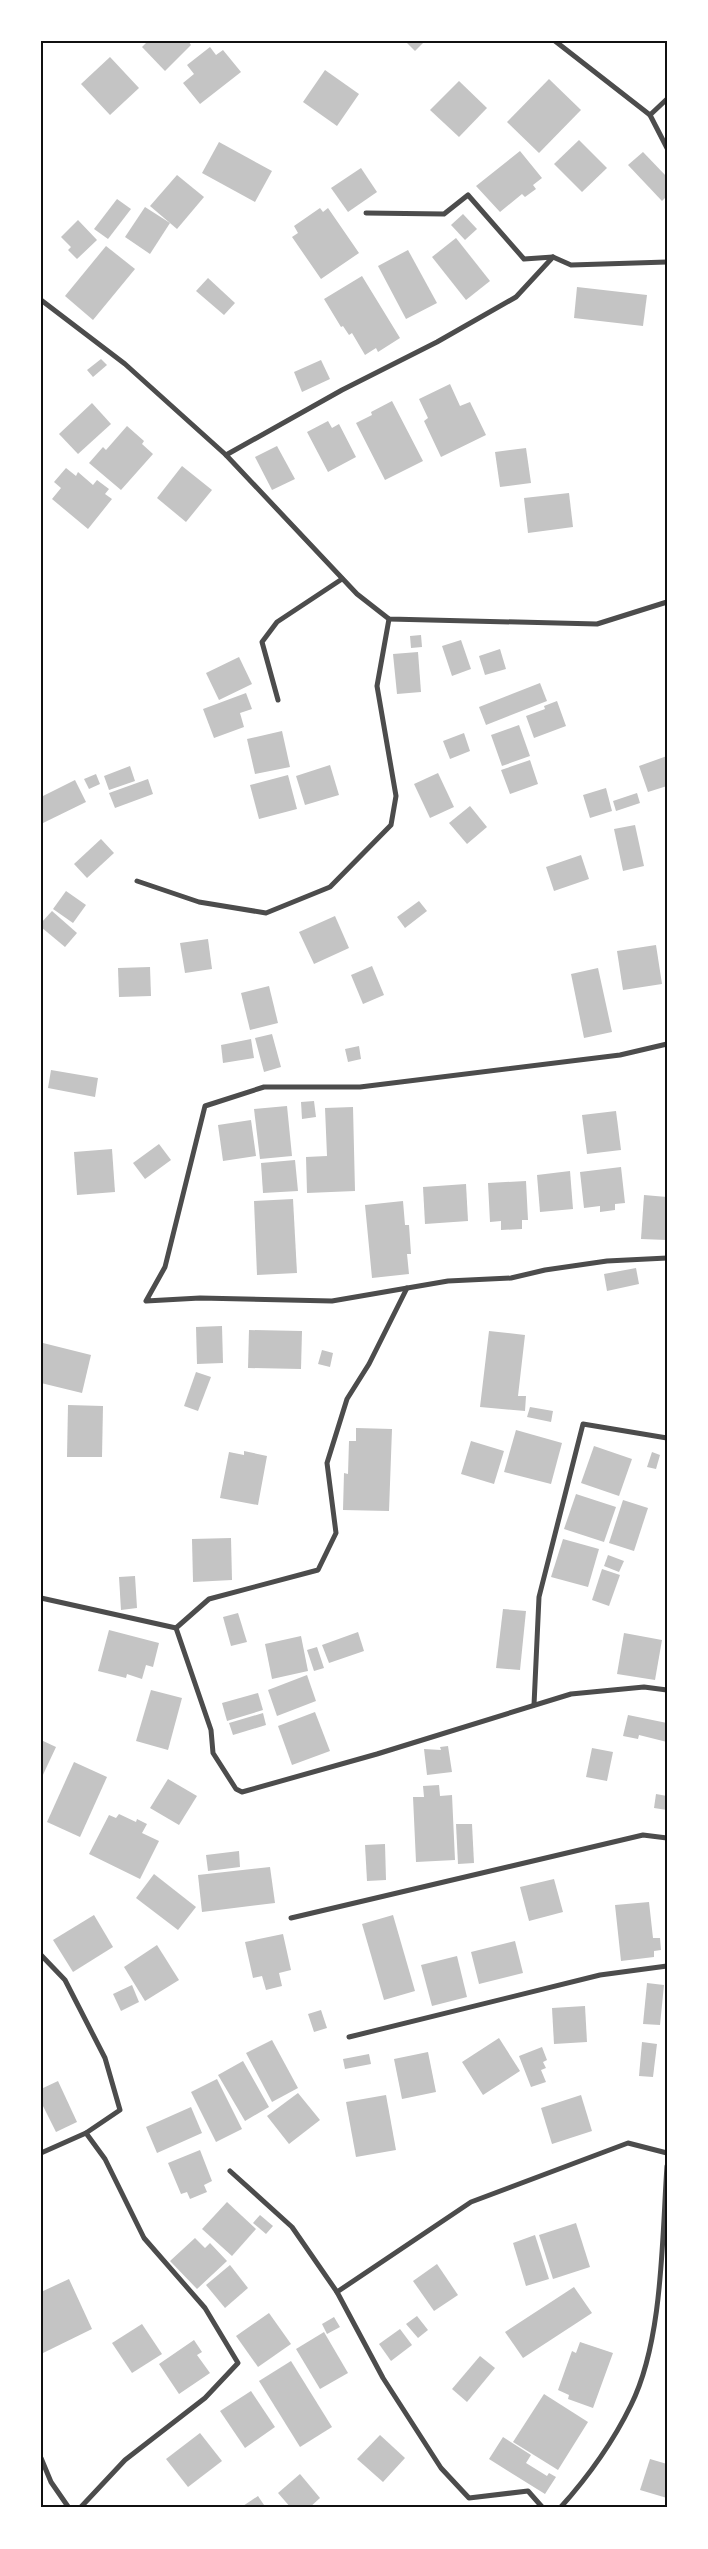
<svg xmlns="http://www.w3.org/2000/svg" width="708" height="2549" font-family="Roboto,sans-serif">
  <style>
    .building { fill: #c4c4c4 }
    .lines { fill: none; stroke-linecap: round; stroke-linejoin: round }
    .minor { stroke: #4c4c4c; stroke-width: 5 }
    .neatline { fill: none; stroke: #111; stroke-width: 2 }
  </style>
  <rect width="100%" height="100%" fill="#fff"/>
  <g class="building">
    <polygon points="148,41 188,41 191,45 165,71 142,47"/>
    <polygon points="405,41 425,41 415,51"/>
    <polygon points="210,47 216,55 223,50 241,72 200,104 183,83 194,74 187,65"/>
    <polygon points="110,57 139,88 110,115 81,84"/>
    <polygon points="325,70 359,94 337,126 303,102"/>
    <polygon points="549,79 581,110 539,153 507,122"/>
    <polygon points="459,81 487,108 459,137 430,110"/>
    <polygon points="579,140 607,168 582,192 554,164"/>
    <polygon points="219,142 272,171 255,202 202,173"/>
    <polygon points="520,151 542,178 533,185 536,189 525,197 522,194 500,212 476,186"/>
    <polygon points="643,152 667,177 667,196 662,201 628,165"/>
    <polygon points="361,168 377,192 348,212 331,188"/>
    <polygon points="177,175 204,197 177,229 150,206"/>
    <polygon points="117,199 131,209 108,239 94,229"/>
    <polygon points="145,207 170,223 150,254 125,237"/>
    <polygon points="320,208 323,212 328,208 359,253 321,279 292,237 298,233 294,226"/>
    <polygon points="463,214 477,229 465,240 451,225"/>
    <polygon points="78,220 97,240 77,259 68,250 71,247 61,237"/>
    <polygon points="456,238 490,281 466,300 432,257"/>
    <polygon points="106,246 135,269 93,320 65,296"/>
    <polygon points="408,250 437,303 406,319 378,266"/>
    <polygon points="362,276 400,338 378,352 376,348 365,355 352,333 349,335 343,326 341,327 324,299"/>
    <polygon points="208,278 235,303 224,315 196,291"/>
    <polygon points="577,287 647,295 643,326 574,318"/>
    <polygon points="101,359 107,365 93,377 87,370"/>
    <polygon points="321,360 330,379 302,392 294,372"/>
    <polygon points="450,384 460,406 470,402 486,435 441,457 424,421 428,418 419,399"/>
    <polygon points="392,401 423,461 385,480 356,423 372,415 371,412"/>
    <polygon points="92,403 111,424 78,454 59,434"/>
    <polygon points="328,421 332,428 339,424 356,457 328,472 307,432"/>
    <polygon points="127,426 144,441 142,444 153,454 121,490 89,463 103,447 106,450"/>
    <polygon points="277,446 295,479 272,490 255,457"/>
    <polygon points="526,448 531,483 500,487 495,452"/>
    <polygon points="182,466 212,490 186,522 157,498"/>
    <polygon points="66,468 76,476 78,472 93,485 97,480 109,489 105,494 112,499 88,529 52,499 61,488 54,482"/>
    <polygon points="569,493 573,527 528,533 524,498"/>
    <polygon points="421,635 422,647 411,648 410,636"/>
    <polygon points="461,640 471,669 452,676 442,646"/>
    <polygon points="500,649 506,669 485,675 479,656"/>
    <polygon points="418,652 421,692 397,694 393,654"/>
    <polygon points="239,657 252,684 219,700 206,673"/>
    <polygon points="540,683 547,701 486,725 479,707"/>
    <polygon points="246,693 252,709 240,713 244,727 214,738 203,709"/>
    <polygon points="557,701 566,726 534,738 526,716 545,709 544,706"/>
    <polygon points="519,725 530,756 502,766 491,735"/>
    <polygon points="282,731 290,767 255,774 247,739"/>
    <polygon points="464,733 470,751 450,759 443,741"/>
    <polygon points="667,756 667,786 648,792 639,766"/>
    <polygon points="530,760 538,784 510,794 501,770"/>
    <polygon points="330,765 339,795 305,805 296,776"/>
    <polygon points="130,766 135,781 109,790 104,776"/>
    <polygon points="438,773 454,807 430,818 414,784"/>
    <polygon points="96,774 100,784 89,789 84,779"/>
    <polygon points="288,775 297,809 259,819 250,785"/>
    <polygon points="148,779 153,794 115,808 109,793"/>
    <polygon points="75,780 86,802 41,824 41,797"/>
    <polygon points="606,788 612,811 590,818 583,795"/>
    <polygon points="637,793 640,803 616,811 613,801"/>
    <polygon points="470,806 487,827 467,844 449,823"/>
    <polygon points="635,825 644,866 623,871 614,829"/>
    <polygon points="101,839 114,853 87,878 74,864"/>
    <polygon points="581,855 589,879 554,891 546,867"/>
    <polygon points="66,891 86,905 73,923 53,909"/>
    <polygon points="419,901 427,911 405,928 397,917"/>
    <polygon points="52,911 77,933 65,947 41,927 41,923"/>
    <polygon points="335,916 349,948 314,964 299,932"/>
    <polygon points="208,939 212,969 185,973 180,943"/>
    <polygon points="656,945 662,984 623,990 617,951"/>
    <polygon points="372,966 384,995 363,1004 351,975"/>
    <polygon points="150,967 151,996 119,997 118,968"/>
    <polygon points="598,968 612,1032 584,1038 571,974"/>
    <polygon points="269,986 278,1023 250,1030 241,993"/>
    <polygon points="272,1034 281,1067 264,1072 255,1038"/>
    <polygon points="251,1039 254,1058 223,1063 221,1045"/>
    <polygon points="359,1046 361,1059 348,1062 345,1049"/>
    <polygon points="51,1070 98,1078 95,1097 48,1088"/>
    <polygon points="314,1101 316,1117 302,1119 301,1102"/>
    <polygon points="287,1106 292,1156 260,1159 254,1109"/>
    <polygon points="353,1107 355,1191 307,1193 306,1157 327,1156 325,1108"/>
    <polygon points="616,1111 621,1150 587,1154 582,1115"/>
    <polygon points="251,1120 256,1156 223,1161 218,1125"/>
    <polygon points="159,1144 171,1160 145,1179 133,1163"/>
    <polygon points="112,1149 115,1192 77,1195 74,1152"/>
    <polygon points="295,1160 298,1191 263,1193 261,1163"/>
    <polygon points="621,1167 625,1203 615,1204 615,1210 600,1212 600,1206 584,1208 580,1172"/>
    <polygon points="570,1171 573,1209 540,1212 537,1175"/>
    <polygon points="526,1181 528,1220 522,1220 522,1229 501,1230 501,1221 490,1222 488,1183"/>
    <polygon points="466,1184 468,1221 425,1224 423,1187"/>
    <polygon points="644,1195 667,1197 667,1240 641,1239"/>
    <polygon points="293,1199 297,1273 257,1275 254,1201"/>
    <polygon points="403,1201 405,1225 409,1225 411,1254 407,1254 409,1274 372,1278 365,1205"/>
    <polygon points="636,1268 639,1284 607,1291 604,1274"/>
    <polygon points="222,1326 223,1363 197,1364 196,1327"/>
    <polygon points="249,1330 302,1331 301,1369 248,1368"/>
    <polygon points="489,1331 525,1335 518,1396 526,1396 525,1411 480,1407"/>
    <polygon points="43,1343 91,1355 82,1393 41,1383"/>
    <polygon points="322,1350 333,1353 330,1367 318,1364"/>
    <polygon points="196,1372 211,1377 198,1411 184,1406"/>
    <polygon points="68,1405 103,1406 102,1457 67,1457"/>
    <polygon points="530,1407 553,1411 551,1422 527,1417"/>
    <polygon points="356,1428 392,1429 389,1511 343,1510 344,1473 348,1474 349,1441 356,1441"/>
    <polygon points="516,1430 562,1443 551,1484 504,1472"/>
    <polygon points="471,1441 504,1451 494,1484 461,1474"/>
    <polygon points="594,1446 632,1459 619,1496 581,1483"/>
    <polygon points="244,1451 267,1456 258,1505 220,1498 229,1452 244,1455"/>
    <polygon points="652,1452 660,1455 656,1469 647,1467"/>
    <polygon points="576,1494 616,1507 604,1542 564,1529"/>
    <polygon points="623,1500 648,1508 634,1551 609,1543"/>
    <polygon points="231,1538 232,1580 193,1582 192,1539"/>
    <polygon points="563,1539 599,1549 588,1587 551,1577"/>
    <polygon points="608,1555 624,1561 619,1572 604,1566"/>
    <polygon points="602,1569 620,1575 609,1606 592,1600"/>
    <polygon points="135,1576 137,1608 121,1610 119,1577"/>
    <polygon points="503,1609 526,1611 520,1670 496,1668"/>
    <polygon points="238,1613 247,1642 231,1646 223,1617"/>
    <polygon points="109,1630 159,1643 153,1667 146,1665 142,1679 127,1674 126,1678 98,1671"/>
    <polygon points="358,1632 364,1651 329,1663 322,1645"/>
    <polygon points="624,1633 662,1640 655,1680 617,1674"/>
    <polygon points="301,1636 308,1671 272,1679 265,1644"/>
    <polygon points="317,1647 324,1668 314,1671 307,1650"/>
    <polygon points="307,1675 316,1701 277,1716 268,1690"/>
    <polygon points="151,1690 182,1698 168,1750 136,1741"/>
    <polygon points="258,1693 263,1710 227,1721 222,1703"/>
    <polygon points="315,1712 330,1751 292,1765 278,1726"/>
    <polygon points="263,1713 266,1725 233,1735 229,1723"/>
    <polygon points="628,1715 667,1723 667,1742 639,1735 638,1739 623,1736"/>
    <polygon points="41,1740 56,1747 41,1779"/>
    <polygon points="448,1746 452,1772 427,1775 424,1749 441,1750 440,1747"/>
    <polygon points="592,1748 613,1752 607,1781 586,1777"/>
    <polygon points="74,1762 107,1777 80,1837 47,1822"/>
    <polygon points="168,1779 197,1796 179,1825 150,1808"/>
    <polygon points="439,1785 440,1796 452,1795 455,1860 416,1862 413,1797 424,1797 423,1786"/>
    <polygon points="656,1794 667,1796 667,1810 654,1808"/>
    <polygon points="119,1814 136,1822 137,1819 147,1824 142,1833 159,1841 140,1879 89,1854 109,1815 116,1818"/>
    <polygon points="456,1824 472,1824 474,1863 458,1864"/>
    <polygon points="385,1844 386,1880 367,1881 365,1845"/>
    <polygon points="239,1851 240,1867 208,1871 206,1855"/>
    <polygon points="270,1867 275,1903 202,1912 198,1875"/>
    <polygon points="154,1874 196,1907 178,1930 136,1898"/>
    <polygon points="554,1879 563,1912 529,1921 520,1887"/>
    <polygon points="649,1902 653,1938 660,1938 661,1950 654,1951 654,1957 621,1961 615,1905"/>
    <polygon points="94,1915 113,1947 73,1972 53,1940"/>
    <polygon points="393,1915 415,1991 384,2000 362,1924"/>
    <polygon points="283,1934 291,1970 279,1973 282,1986 266,1990 262,1976 253,1978 245,1942"/>
    <polygon points="515,1941 523,1973 479,1984 471,1952"/>
    <polygon points="157,1945 179,1980 145,2001 124,1967"/>
    <polygon points="457,1956 467,1997 432,2006 421,1965"/>
    <polygon points="647,1983 664,1985 660,2025 643,2024"/>
    <polygon points="132,1985 139,2002 121,2011 113,1994"/>
    <polygon points="585,2006 587,2042 554,2044 552,2008"/>
    <polygon points="321,2010 327,2028 314,2032 308,2014"/>
    <polygon points="499,2038 520,2071 483,2095 462,2062"/>
    <polygon points="272,2040 298,2088 272,2102 246,2053"/>
    <polygon points="642,2042 657,2044 653,2077 639,2076"/>
    <polygon points="542,2047 547,2060 543,2062 546,2068 541,2070 546,2082 531,2087 519,2056"/>
    <polygon points="428,2052 436,2092 402,2099 394,2059"/>
    <polygon points="369,2054 371,2064 345,2069 343,2059"/>
    <polygon points="243,2061 269,2107 245,2121 218,2075"/>
    <polygon points="217,2079 242,2129 216,2142 191,2092"/>
    <polygon points="58,2081 77,2122 56,2132 41,2102 41,2089"/>
    <polygon points="298,2093 320,2120 289,2144 267,2116"/>
    <polygon points="386,2095 396,2150 356,2157 346,2102"/>
    <polygon points="581,2095 592,2131 552,2144 541,2108"/>
    <polygon points="191,2107 202,2133 157,2153 146,2127"/>
    <polygon points="200,2150 212,2181 204,2185 207,2192 190,2199 187,2192 181,2194 168,2163"/>
    <polygon points="227,2202 256,2229 232,2256 202,2229"/>
    <polygon points="260,2215 273,2226 266,2234 253,2223"/>
    <polygon points="576,2223 590,2267 553,2279 539,2235"/>
    <polygon points="535,2235 549,2279 526,2286 513,2243"/>
    <polygon points="195,2238 205,2248 210,2243 227,2261 197,2289 170,2261"/>
    <polygon points="437,2264 458,2295 434,2311 413,2281"/>
    <polygon points="230,2265 248,2288 225,2308 206,2285"/>
    <polygon points="69,2279 92,2329 41,2354 41,2292"/>
    <polygon points="574,2287 592,2313 523,2358 505,2332"/>
    <polygon points="269,2313 291,2344 258,2367 236,2336"/>
    <polygon points="417,2316 428,2330 418,2338 406,2324"/>
    <polygon points="334,2317 340,2327 327,2334 322,2324"/>
    <polygon points="142,2324 162,2354 132,2373 112,2343"/>
    <polygon points="400,2329 412,2345 391,2361 379,2344"/>
    <polygon points="324,2332 348,2373 320,2389 296,2349"/>
    <polygon points="194,2340 202,2352 197,2355 210,2373 179,2394 159,2364"/>
    <polygon points="580,2342 613,2353 593,2408 568,2399 569,2395 558,2390 572,2351 576,2353"/>
    <polygon points="480,2356 495,2368 467,2402 452,2389"/>
    <polygon points="291,2361 332,2427 300,2447 259,2381"/>
    <polygon points="251,2391 275,2427 245,2448 220,2411"/>
    <polygon points="544,2394 588,2422 558,2470 513,2442"/>
    <polygon points="200,2433 222,2461 188,2487 166,2459"/>
    <polygon points="380,2435 405,2458 383,2482 357,2459"/>
    <polygon points="503,2437 531,2455 526,2463 547,2476 549,2473 556,2477 545,2494 489,2459"/>
    <polygon points="650,2459 667,2464 667,2498 640,2490"/>
    <polygon points="300,2474 320,2498 309,2508 291,2508 278,2493"/>
    <polygon points="258,2496 266,2508 240,2508"/>
  </g>
  <g class="lines">
    <g class="minor">
      <polyline points="555,41 650,115"/>
      <polyline points="667,99 650,115 667,148"/>
      <polyline points="366,213 444,214 468,195 524,259 553,257 571,265 667,262"/>
      <polyline points="41,300 125,364 226,455 357,594 389,619 597,624 667,602"/>
      <polyline points="226,455 342,390 437,342 516,297 553,257"/>
      <polyline points="278,700 262,642 277,622 342,579"/>
      <polyline points="137,881 199,902 266,913 330,887 391,825 396,796 377,686 389,619"/>
      <polyline points="667,1044 620,1055 360,1087 264,1087 205,1106 165,1267 146,1301 200,1298 332,1301 448,1281 511,1278 545,1270 607,1261 667,1258"/>
      <polyline points="41,1598 176,1628 211,1730 213,1753 236,1789 242,1792 377,1754 571,1694 644,1687 667,1690"/>
      <polyline points="176,1628 209,1599 318,1570 336,1533 327,1463 347,1399 369,1364 407,1288"/>
      <polyline points="534,1705 539,1597 583,1424 667,1438"/>
      <polyline points="291,1918 643,1835 667,1838"/>
      <polyline points="41,1955 65,1980 105,2058 120,2110 86,2133"/>
      <polyline points="349,2037 600,1975 667,1966"/>
      <polyline points="41,2153 86,2133 105,2159 144,2238 205,2308 238,2363 205,2398 125,2460 80,2508"/>
      <polyline points="230,2171 292,2227 337,2292 383,2378 441,2468 469,2498 528,2491 543,2508"/>
      <polyline points="337,2292 471,2202 628,2143 667,2153"/>
      <polyline points="41,2458 51,2482 69,2508"/>
      <path d="M560,2508c28,-31 53,-66 71,-103 32,-64 31,-167 36,-239"/>
    </g>
  </g>
  <rect width="708" height="2549" fill="none" stroke="#ffffff" stroke-width="85"/>
  <rect x="42" y="42" width="624" height="2464" class="neatline"/>
</svg>
